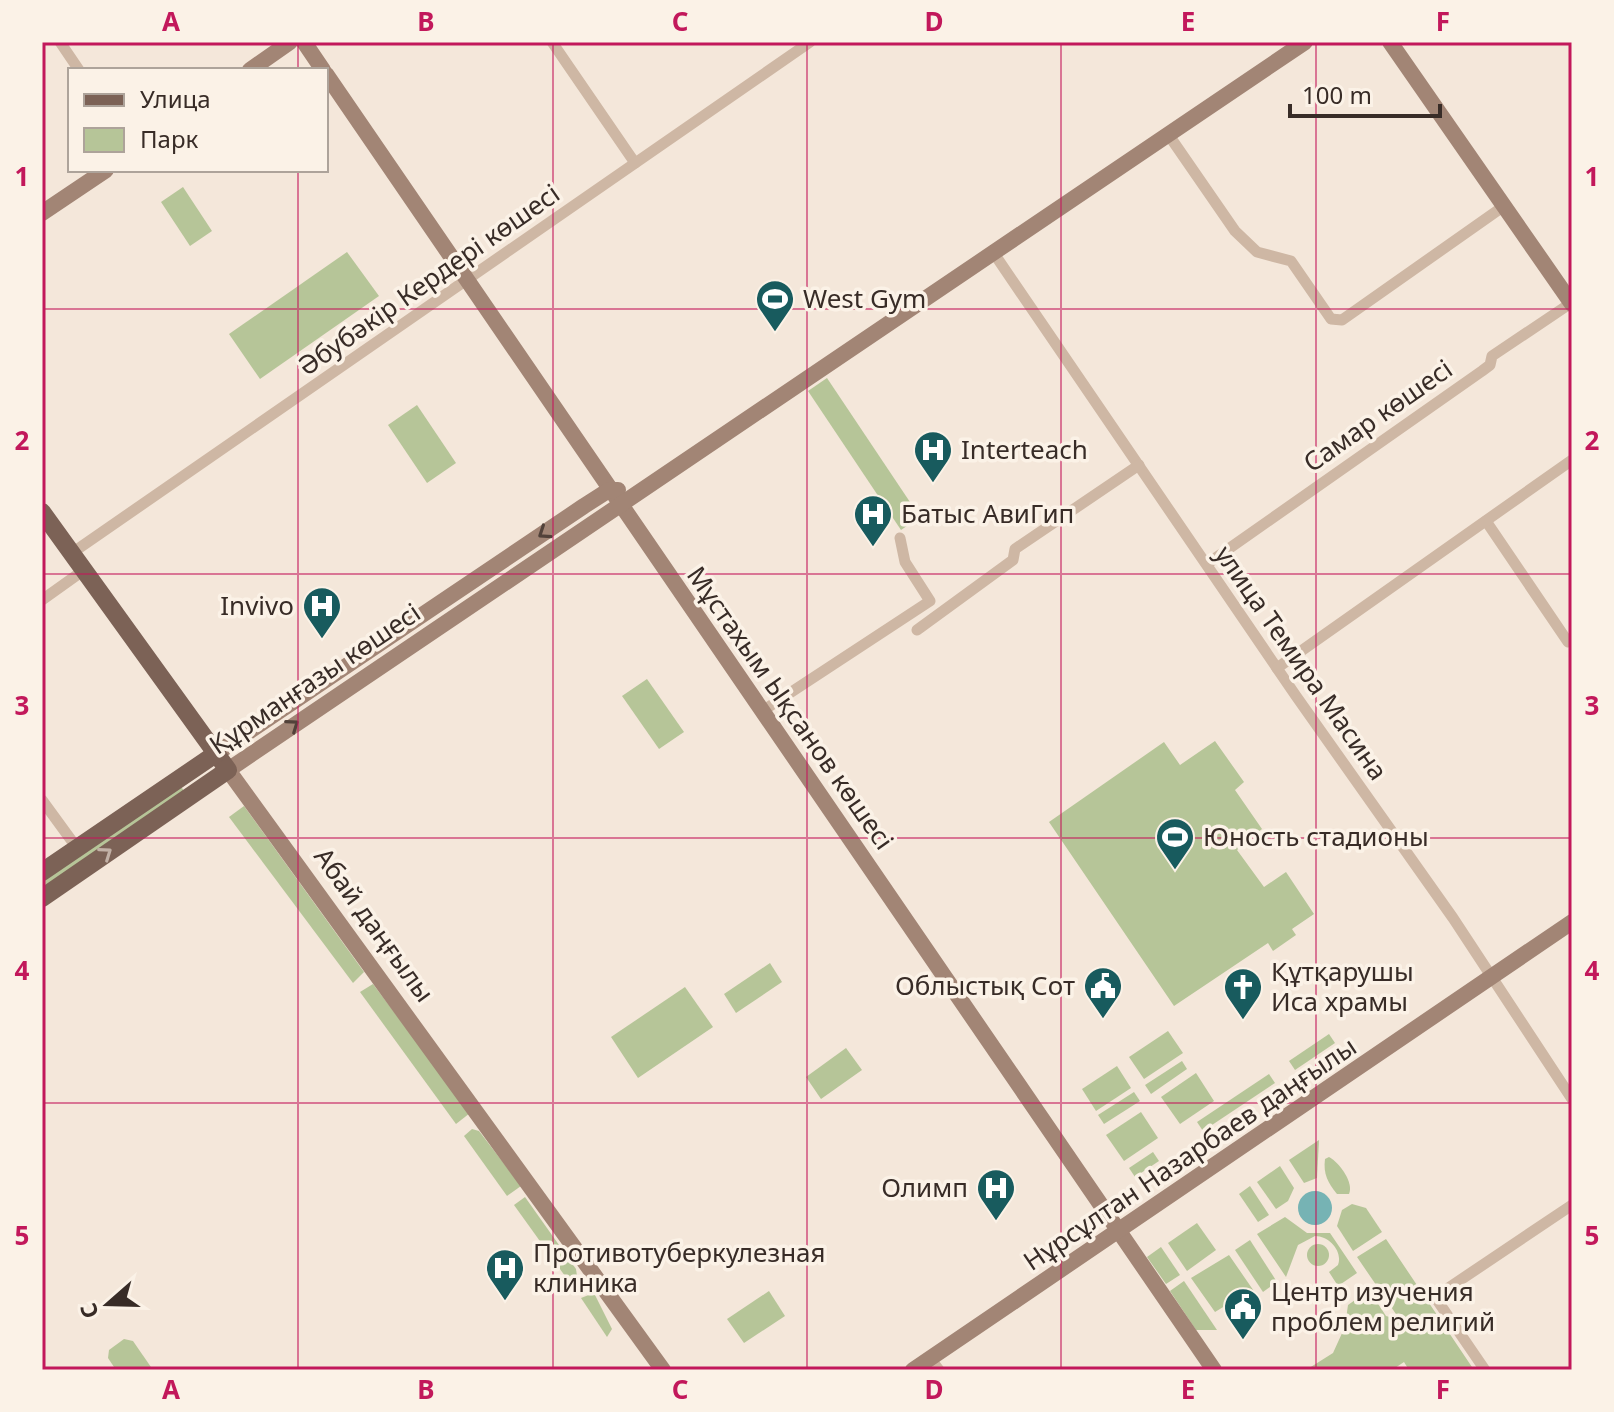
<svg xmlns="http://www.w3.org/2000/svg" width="1614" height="1412" font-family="'Noto Sans',sans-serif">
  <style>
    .green { fill: #b6c598 }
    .water { fill: #76b3b4 }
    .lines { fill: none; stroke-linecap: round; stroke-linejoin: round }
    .street { stroke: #ceb7a4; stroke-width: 11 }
    .secondary { stroke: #a28575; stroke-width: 16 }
    .primary { stroke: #7c6256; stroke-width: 18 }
    .oneway { stroke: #52423a }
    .oneway2 { stroke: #c2b1a6 }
    .grid { fill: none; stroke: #c2185b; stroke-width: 2; stroke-opacity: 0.55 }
    .labels { text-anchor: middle; stroke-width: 7; stroke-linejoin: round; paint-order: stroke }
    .street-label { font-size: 26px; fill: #382c27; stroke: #fbf2e7 }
    .poi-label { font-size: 26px; fill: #382c27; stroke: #fbf2e7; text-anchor: start }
    .neatline { fill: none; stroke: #c2185b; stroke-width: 3 }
    .grid-label { font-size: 26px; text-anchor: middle; font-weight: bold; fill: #c2185b }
  </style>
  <rect width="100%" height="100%" fill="#f4e7da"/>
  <g class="green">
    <polygon points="183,187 212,231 190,246 161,202"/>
    <polygon points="347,252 379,296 260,379 229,334"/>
    <polygon points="827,378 920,517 901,530 808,391"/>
    <polygon points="417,405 456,463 427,483 388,425"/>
    <polygon points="647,679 684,732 659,749 622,696"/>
    <polygon points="1215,741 1244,782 1235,790 1262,829 1237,850 1264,887 1286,872 1314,914 1292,929 1296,935 1273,951 1268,943 1174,1006 1049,822 1164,742 1180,765"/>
    <polygon points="180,785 184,791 42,889 42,880"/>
    <polygon points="244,806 364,972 353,983 229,817"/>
    <polygon points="770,963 782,982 736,1013 724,994"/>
    <polygon points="373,984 470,1113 456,1124 360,992"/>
    <polygon points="685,987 713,1027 638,1078 611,1037"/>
    <polygon points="1168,1031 1183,1053 1144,1079 1129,1057"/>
    <polygon points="1329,1034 1335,1043 1295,1070 1289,1061"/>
    <polygon points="846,1048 862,1070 821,1099 806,1077"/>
    <polygon points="1182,1061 1187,1069 1151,1094 1145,1085"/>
    <polygon points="1117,1066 1131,1088 1096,1111 1082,1089"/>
    <polygon points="1196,1073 1214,1101 1180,1124 1161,1097"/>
    <polygon points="1269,1074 1275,1083 1203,1131 1197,1122"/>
    <polygon points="1134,1092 1140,1101 1104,1124 1098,1115"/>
    <polygon points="1141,1112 1158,1138 1124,1161 1106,1135"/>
    <polygon points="472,1129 479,1131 521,1186 507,1196 464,1136"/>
    <polygon points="1319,1140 1317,1178 1304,1183 1289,1160"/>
    <polygon points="1153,1152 1159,1161 1135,1177 1129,1168"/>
    <path d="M1329,1157c11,6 25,26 20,37h-12c-9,-11 -14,-20 -12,-35z"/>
    <polygon points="1280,1166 1294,1188 1288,1201 1276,1209 1257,1182"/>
    <polygon points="1250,1186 1269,1215 1258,1222 1239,1194"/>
    <polygon points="525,1197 576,1269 577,1276 570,1283 514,1205"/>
    <polygon points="1352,1204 1366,1208 1382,1232 1353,1251 1337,1226 1342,1210"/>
    <path d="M1285,1217l22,16h23l27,40 -19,13 -9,-14 9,-7c5,-13 -8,-29 -23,-29l-17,9 -12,32 -29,-43z"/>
    <polygon points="1197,1223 1216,1250 1187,1271 1168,1243"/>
    <polygon points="1386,1239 1474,1370 1409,1370 1404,1362 1392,1370 1306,1370 1333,1353 1343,1331 1351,1326 1346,1319 1348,1305 1369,1290 1386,1316 1400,1320 1357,1257"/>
    <polygon points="1250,1240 1277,1282 1263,1292 1235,1250"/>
    <circle cx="1318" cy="1255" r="11"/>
    <polygon points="1161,1247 1180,1275 1166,1284 1147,1257"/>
    <polygon points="1229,1255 1258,1297 1253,1300 1238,1298 1215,1312 1191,1278"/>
    <polygon points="1184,1281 1217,1330 1196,1330 1170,1291"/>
    <polygon points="769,1291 785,1316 744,1343 727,1319"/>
    <polygon points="594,1293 612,1329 607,1337 581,1298"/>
    <polygon points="124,1339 133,1341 153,1370 116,1370 108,1358 109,1350"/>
  </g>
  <circle class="water" cx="1315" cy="1208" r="17"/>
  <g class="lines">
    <g class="street">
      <polyline points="60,42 79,70"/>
      <polyline points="552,42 635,163"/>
      <polyline points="1168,134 1235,231 1257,252 1291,261 1331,319 1342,320 1504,206"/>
      <polyline points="993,252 1296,696 1453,918 1572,1099"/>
      <polyline points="1486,521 1568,642 1572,639"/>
      <polyline points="72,553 810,42"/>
      <polyline points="1207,564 1482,371 1490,365 1492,356 1571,303"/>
      <polyline points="42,600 84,570"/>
      <polyline points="917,630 1013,560 1015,549 1139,465"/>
      <polyline points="1277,668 1572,460"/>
      <polyline points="764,710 930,601 905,562 900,538"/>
      <polyline points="42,800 77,848"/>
      <polyline points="930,1358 939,1370"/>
      <polyline points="1485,1370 1435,1297 1572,1205"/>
    </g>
    <g class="secondary">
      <polyline points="304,42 323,70"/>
      <polyline points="1390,42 1572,304"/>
      <polyline points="250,70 290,42"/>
      <polyline points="326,74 1214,1370"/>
      <polyline points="42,213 106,170"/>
      <polyline points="217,753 584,506 609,490 618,490"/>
      <polyline points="663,1370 228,770 1305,42"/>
      <polyline points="913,1370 1572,922"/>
    </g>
    <g class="primary">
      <polyline points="42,512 228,770 42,898"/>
      <polyline points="42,872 217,753"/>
    </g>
  </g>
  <defs><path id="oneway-chevron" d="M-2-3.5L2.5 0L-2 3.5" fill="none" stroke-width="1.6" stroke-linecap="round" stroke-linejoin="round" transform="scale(2)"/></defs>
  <g class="oneway">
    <use href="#oneway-chevron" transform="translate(544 533) rotate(146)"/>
    <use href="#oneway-chevron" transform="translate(293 725) rotate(-35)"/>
  </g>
  <use class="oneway2" href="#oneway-chevron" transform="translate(106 853) rotate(-35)"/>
  <path class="grid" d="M298,42v28M553,42v1328M807,42v1328M1061,42v1328M1316,42v1328M298,170v1200M42,309h1530M42,574h1530M42,838h1530M42,1103h1530"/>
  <defs>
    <g id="stadium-pin" transform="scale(2)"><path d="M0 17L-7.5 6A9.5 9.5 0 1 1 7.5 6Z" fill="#185b5e" stroke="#fbf2e7"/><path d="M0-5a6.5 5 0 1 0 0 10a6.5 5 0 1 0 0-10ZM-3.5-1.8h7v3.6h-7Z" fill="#fff"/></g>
    <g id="hospital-pin" transform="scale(2)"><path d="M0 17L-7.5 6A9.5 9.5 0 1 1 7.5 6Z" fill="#185b5e" stroke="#fbf2e7"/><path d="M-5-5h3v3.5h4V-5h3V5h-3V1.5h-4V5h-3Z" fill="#fff"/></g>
    <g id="civic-pin" transform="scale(2)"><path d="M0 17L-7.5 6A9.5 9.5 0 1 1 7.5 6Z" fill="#185b5e" stroke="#fbf2e7"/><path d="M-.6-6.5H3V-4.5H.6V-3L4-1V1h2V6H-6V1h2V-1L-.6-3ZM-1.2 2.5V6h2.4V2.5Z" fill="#fff"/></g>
    <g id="church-pin" transform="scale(2)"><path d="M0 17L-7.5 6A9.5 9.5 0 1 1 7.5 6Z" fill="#185b5e" stroke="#fbf2e7"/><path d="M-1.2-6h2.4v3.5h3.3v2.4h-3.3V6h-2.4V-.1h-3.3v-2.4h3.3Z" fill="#fff"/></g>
  </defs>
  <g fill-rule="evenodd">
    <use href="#stadium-pin" x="775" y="299"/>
    <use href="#hospital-pin" x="933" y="450"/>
    <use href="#hospital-pin" x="873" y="514"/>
    <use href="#hospital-pin" x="322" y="606"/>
    <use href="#stadium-pin" x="1175" y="837"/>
    <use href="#civic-pin" x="1103" y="986"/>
    <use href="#church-pin" x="1243" y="987"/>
    <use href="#hospital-pin" x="996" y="1188"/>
    <use href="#hospital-pin" x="505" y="1268"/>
    <use href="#civic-pin" x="1243" y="1307"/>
  </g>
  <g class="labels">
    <g class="street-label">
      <text transform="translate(429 280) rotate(-35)" y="9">Әбубәкір Кердері көшесі</text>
      <text transform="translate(1378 416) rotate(-35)" y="9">Самар көшесі</text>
      <text transform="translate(1301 663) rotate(55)" y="9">улица Темира Масина</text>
      <text transform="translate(315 679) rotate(-34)" y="9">Құрманғазы көшесі</text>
      <text transform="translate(790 708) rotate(55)" y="9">Мұстахым Ықсанов көшесі</text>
      <text transform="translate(374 925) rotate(54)" y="9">Абай даңғылы</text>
      <text transform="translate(1190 1154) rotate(-34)" y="9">Нұрсұлтан Назарбаев даңғылы</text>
    </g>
    <g class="poi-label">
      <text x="803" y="308">West Gym</text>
      <text x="961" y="459">Interteach</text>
      <text x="901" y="523">Батыс АвиГип</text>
      <text x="294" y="615" text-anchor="end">Invivo</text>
      <text x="1203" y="846">Юность стадионы</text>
      <text x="1271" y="981">Құтқарушы<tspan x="1271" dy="30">Иса храмы</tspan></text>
      <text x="1075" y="995" text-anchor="end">Облыстық Сот</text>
      <text x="968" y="1197" text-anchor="end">Олимп</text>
      <text x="533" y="1262">Противотуберкулезная<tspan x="533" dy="30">клиника</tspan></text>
      <text x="1271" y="1301">Центр изучения<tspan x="1271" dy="30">проблем религий</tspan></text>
    </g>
  </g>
  <rect width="1614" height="1412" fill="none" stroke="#fbf2e7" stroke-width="88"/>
  <rect x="68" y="68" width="260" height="104" fill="#fbf2e7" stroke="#ada39a" stroke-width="2"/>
  <rect x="84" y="94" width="40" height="12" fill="#7c6256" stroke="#ada39a" stroke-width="2"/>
  <text x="140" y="108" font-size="24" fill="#382c27">Улица</text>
  <rect x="84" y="128" width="40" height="24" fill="#b6c598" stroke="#ada39a" stroke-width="2"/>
  <text x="140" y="148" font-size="24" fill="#382c27">Парк</text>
  <g transform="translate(108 1304) rotate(250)" stroke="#fbf2e7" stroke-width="6" paint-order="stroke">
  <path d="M0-6L14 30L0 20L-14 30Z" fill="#382c27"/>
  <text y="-12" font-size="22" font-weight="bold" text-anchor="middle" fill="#382c27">С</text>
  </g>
  <path d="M1290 104v12h150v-12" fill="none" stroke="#382c27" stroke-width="4"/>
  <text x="1302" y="104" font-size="24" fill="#382c27" stroke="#fbf2e7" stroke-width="6" paint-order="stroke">100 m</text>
  <rect x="44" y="44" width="1526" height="1324" class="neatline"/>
  <g class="grid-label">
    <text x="171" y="31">A</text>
    <text x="426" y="31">B</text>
    <text x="680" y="31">C</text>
    <text x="934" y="31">D</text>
    <text x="1188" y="31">E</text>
    <text x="1443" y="31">F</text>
    <text x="22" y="186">1</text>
    <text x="1592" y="186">1</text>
    <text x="22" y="450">2</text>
    <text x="1592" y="450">2</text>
    <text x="22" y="715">3</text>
    <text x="1592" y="715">3</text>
    <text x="22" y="980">4</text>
    <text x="1592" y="980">4</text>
    <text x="22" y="1245">5</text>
    <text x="1592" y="1245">5</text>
    <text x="171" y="1399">A</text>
    <text x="426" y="1399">B</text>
    <text x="680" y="1399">C</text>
    <text x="934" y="1399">D</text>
    <text x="1188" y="1399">E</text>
    <text x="1443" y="1399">F</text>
  </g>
</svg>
